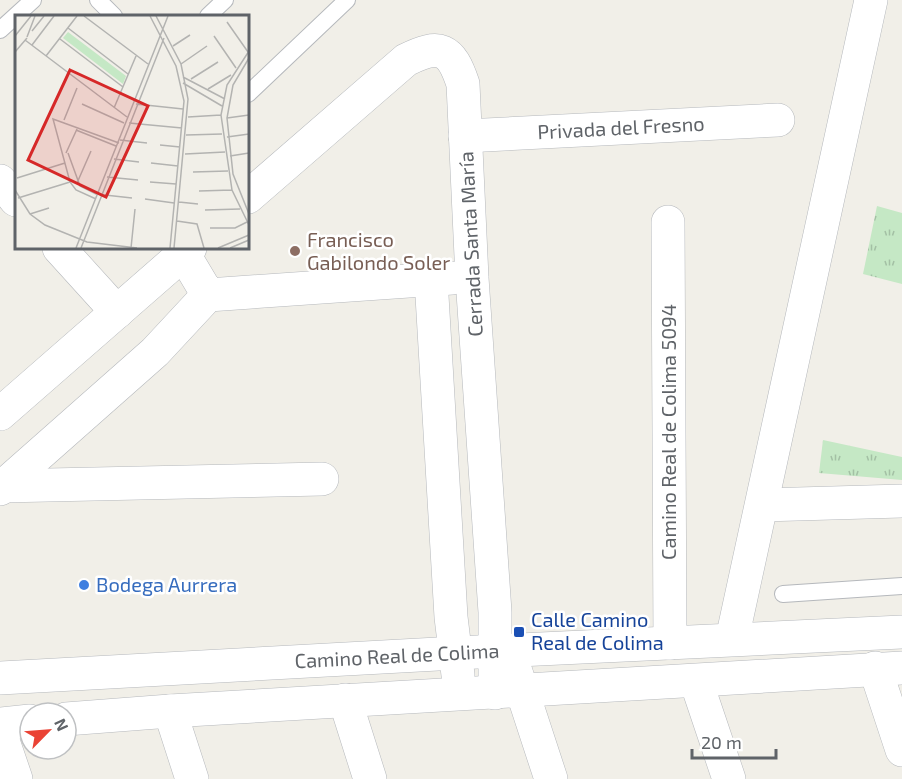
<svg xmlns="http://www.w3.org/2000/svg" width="902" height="779" font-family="'Exo 2',sans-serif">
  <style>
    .grass { fill: url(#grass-tufts) }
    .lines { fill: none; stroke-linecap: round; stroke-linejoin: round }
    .service-casing { stroke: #b5b8bc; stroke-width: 18 }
    .minor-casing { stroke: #b5b8bc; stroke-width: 34 }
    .service { stroke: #fff; stroke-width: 16 }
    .minor { stroke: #fff; stroke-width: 33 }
    .education-dot { fill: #8d6e63; stroke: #fff; stroke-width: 2 }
    .shop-dot { fill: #3f7fe0; stroke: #fff; stroke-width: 2 }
    .transit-dot { fill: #1a4fb4; stroke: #fff; stroke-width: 2 }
    .labels { text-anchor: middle; stroke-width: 5; stroke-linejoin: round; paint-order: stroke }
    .street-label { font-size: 20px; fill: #5f6368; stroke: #fff }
    .education-label { font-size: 20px; fill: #785e54; stroke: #fff; text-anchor: start }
    .shop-label { font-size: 20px; fill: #366cbe; stroke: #fff; text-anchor: start }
    .transit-label { font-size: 20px; fill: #164399; stroke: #fff; text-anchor: start }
    .inset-road { fill: none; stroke: #b3b3b1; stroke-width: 1.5 }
    .view { fill: #d62828; fill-opacity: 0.15; stroke: #d62828; stroke-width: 3 }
    .inset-edge { fill: none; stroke: #5f6368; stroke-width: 3 }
  </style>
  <defs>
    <pattern id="grass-tufts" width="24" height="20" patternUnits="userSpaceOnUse" patternTransform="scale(1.5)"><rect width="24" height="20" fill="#c5e8c5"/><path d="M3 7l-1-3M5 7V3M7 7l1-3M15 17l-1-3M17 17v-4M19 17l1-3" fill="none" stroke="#a3c0a4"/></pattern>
  </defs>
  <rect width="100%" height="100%" fill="#f1efe8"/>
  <g class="grass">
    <polygon points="877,206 902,213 902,284 863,274"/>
    <polygon points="823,440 902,457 902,480 819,473"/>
  </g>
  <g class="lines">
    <g class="service-casing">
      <g id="service">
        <polyline points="98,0 114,16"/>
        <polyline points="208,16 225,0"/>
        <polyline points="0,30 33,0"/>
        <polyline points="248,94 347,0"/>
        <polyline points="783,594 902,586"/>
      </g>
    </g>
    <g class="minor-casing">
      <g id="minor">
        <polyline points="465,136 778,120"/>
        <polyline points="0,181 16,200"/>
        <path d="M248,197l158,-137c34,-17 45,-12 57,24l9,194 23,334v81"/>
        <polyline points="668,222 670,643"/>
        <polyline points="59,248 117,312"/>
        <polyline points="183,253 208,295 452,278"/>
        <polyline points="431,279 451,617 458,675"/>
        <polyline points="0,414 190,248"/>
        <polyline points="2,486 322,479"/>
        <polyline points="0,489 155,352 208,295"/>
        <polyline points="762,505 902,501"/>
        <polyline points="732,639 871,0"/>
        <polyline points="875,668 902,750"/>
        <polyline points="515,669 551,779"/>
        <polyline points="0,678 456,653 902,632"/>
        <polyline points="696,681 729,779"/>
        <polyline points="345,700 370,779"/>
        <polyline points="170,711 192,779"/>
        <polyline points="66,719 170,711 902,668"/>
        <polyline points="0,724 30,721"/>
        <polyline points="0,732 16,779"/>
      </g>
    </g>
    <use href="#service" class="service"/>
    <use href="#minor" class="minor"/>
  </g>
  <circle class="education-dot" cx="295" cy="251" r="6"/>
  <circle class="shop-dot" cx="84" cy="585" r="6"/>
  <rect class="transit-dot" x="513" y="626" width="12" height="12" rx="3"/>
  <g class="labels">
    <g class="street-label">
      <text transform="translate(621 128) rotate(-3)" y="7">Privada del Fresno</text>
      <text transform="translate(471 244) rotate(-93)" y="7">Cerrada Santa María</text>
      <text transform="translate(669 432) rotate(-90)" y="7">Camino Real de Colima 5094</text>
      <text transform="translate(397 656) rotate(-3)" y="7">Camino Real de Colima</text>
    </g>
    <g class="education-label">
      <text x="307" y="247">Francisco<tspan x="307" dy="23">Gabilondo Soler</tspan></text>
    </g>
    <g class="shop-label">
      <text x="96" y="592">Bodega Aurrera</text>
    </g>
    <g class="transit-label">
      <text x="531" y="627">Calle Camino<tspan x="531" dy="23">Real de Colima</tspan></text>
    </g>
  </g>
  <g transform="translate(15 15)">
    <rect width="234" height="234" fill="#f1efe8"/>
    <path d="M53,17l58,44 -3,8 -60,-46z" fill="#c5e8c5"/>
    <path class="inset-road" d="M69,1l64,48M135,1l26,50 8,35 -14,147M141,1l25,48 7,35 -14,149M212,7l21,30M53,13l60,46M17,16l12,-15M0,21l16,-20M199,21l22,32M12,22l8,-21M45,24l63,48M10,25l102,77M17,30l22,-29M158,31l17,-11M234,36l-22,34 -6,30 11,75 17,35M0,37l12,-14M31,41l31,-40M234,43l-16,27 -6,33 6,56 16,40M166,49l26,-18M168,62l42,22M176,64l27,-17M168,68l39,23M193,74l23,-14M67,89l42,19M121,89l47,5M99,93l22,-52M173,102l33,-2M212,103l22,-3M49,105l13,-32M114,108l53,5M61,115l40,16M171,120l36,-1M212,122l22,-3M105,125l27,3M145,130l20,2M51,138l11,-24M53,138l12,33 16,8 36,4M170,139l40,-2M215,141l19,-3M99,144l25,3M136,148l27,3M178,157l35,-1M92,162l31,3M2,163l48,-15M135,167l26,2M62,168l14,-32M0,175l15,24 15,11 42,17 50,6M184,176l33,-1M3,183l52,-16M81,184l-20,-9 -6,-8 -17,-63 66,24M130,184l29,4M164,187l19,2M190,195l35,-1M15,199l19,-6M162,206l20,3 7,24M195,213h25l12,-6M61,233l92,-232M66,233l83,-210M116,233l4,-39M203,233l31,-13M215,233l19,-8"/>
    <path class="view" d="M55,55l78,36 -42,91 -78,-37z"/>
    <rect width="234" height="234" class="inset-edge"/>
  </g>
  <g transform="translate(48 731) rotate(65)"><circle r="28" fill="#ffffff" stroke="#bfc1c3" stroke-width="1.5"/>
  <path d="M0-4.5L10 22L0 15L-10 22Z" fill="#ea4335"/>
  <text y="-9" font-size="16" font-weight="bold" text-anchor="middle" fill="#5f6368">N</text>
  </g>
  <path d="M692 749v9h84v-9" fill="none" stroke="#5f6368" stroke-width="3"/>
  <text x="701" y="749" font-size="18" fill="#5f6368" stroke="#ffffff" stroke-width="4.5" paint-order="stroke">20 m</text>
</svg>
